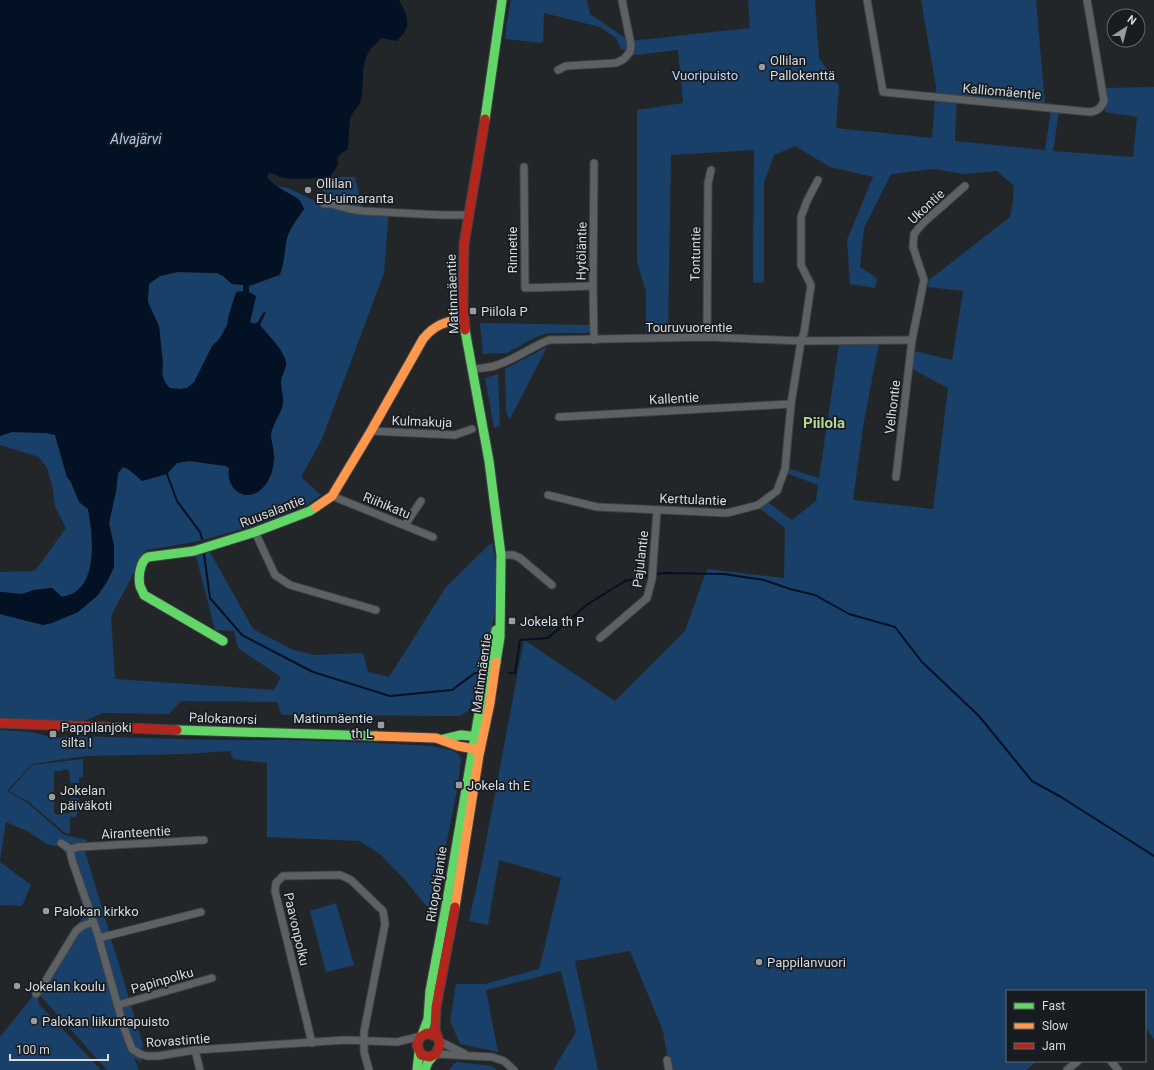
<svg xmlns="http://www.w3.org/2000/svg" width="1154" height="1070" font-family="Roboto,sans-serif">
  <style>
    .green { fill: #194068 }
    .water { fill: #031124; fill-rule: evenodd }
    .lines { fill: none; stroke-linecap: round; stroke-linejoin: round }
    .stream { stroke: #031124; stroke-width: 2 }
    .street-casing { stroke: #414346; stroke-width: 9 }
    .fast-casing { stroke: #414346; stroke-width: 11 }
    .slow-casing { stroke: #414346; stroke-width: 11 }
    .jam-casing { stroke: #414346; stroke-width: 11 }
    .street { stroke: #5e6163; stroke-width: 7 }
    .fast { stroke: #63d668; stroke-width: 9 }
    .slow { stroke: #ff974d; stroke-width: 9 }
    .jam { stroke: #b3261e; stroke-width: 9 }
    .poi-dot { fill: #989b9f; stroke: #171c21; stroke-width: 1.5 }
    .labels { text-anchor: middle; stroke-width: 3.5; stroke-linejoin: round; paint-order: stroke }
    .poi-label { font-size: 13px; fill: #d7dade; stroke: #171c21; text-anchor: start }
    .park-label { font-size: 13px; fill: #b6d6fb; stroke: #171c21 }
    .street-label { font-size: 13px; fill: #d7dade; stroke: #171c21 }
    .water-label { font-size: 14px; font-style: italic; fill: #abcbef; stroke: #171c21 }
    .quarter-label { font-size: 15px; font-weight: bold; fill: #b6d68f; stroke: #171c21 }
  </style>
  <rect width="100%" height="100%" fill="#232629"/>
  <g class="green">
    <polygon points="511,0 587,0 590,14 630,41 750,28 748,0 815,0 819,58 839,86 836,128 932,138 936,87 921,0 1036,0 1045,103 957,96 955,141 1045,150 1051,110 1059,111 1053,151 1133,157 1137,117 1105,112 1105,88 1154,87 1154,1039 1145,1027 1145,991 1007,991 1007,1061 1037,1061 1026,1070 670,1070 663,1031 630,951 575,961 598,1070 553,1070 576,1032 561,971 486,990 498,1052 460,1044 450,1021 456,984 485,984 539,969 561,878 499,860 488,925 469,921 483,857 524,640 615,701 685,631 707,569 784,578 785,528 758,507 766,501 792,520 816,501 818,485 786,473 787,468 819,478 839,344 879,343 863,427 853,500 933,509 948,388 912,369 915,351 952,360 963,291 928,287 929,280 1010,217 1013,201 1014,186 997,171 963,174 933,169 891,174 864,228 860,267 877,278 875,288 850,284 847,240 873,177 830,167 795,146 774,155 764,182 764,282 753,283 754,150 671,155 668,331 646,332 646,292 637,261 637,110 683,103 678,50 635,55 621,49 616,38 600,27 544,13 543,43 505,39 507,21"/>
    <path d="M330,177h25l7,30 27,3 -5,63 -62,166 -21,38 20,18 -14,10 -54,21 -58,16 -49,8 -35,66 4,63 159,11 7,-13 -43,-29 -4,-17 -19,-1 -19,-74 14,-4 43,77 40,21 21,5 49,-2 5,19 21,5 57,-90 46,-45 5,31 -2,40 -23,91 -4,7 -8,5 -178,-1 -5,-13 -96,-1 -12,13 -66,-1 -19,8 -59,-1 -25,-3v-103l35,9h17l26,-11 20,-17 16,-49 -5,-23 7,-32 2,-18 5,-6 8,3 5,6 31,-2 9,-11 13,-2 37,5 3,2 46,-9 -5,-25 13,-29 -25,-78 5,-14 -5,9 -4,2 -4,-2 6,-25 -7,-5v-6l31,-11c5,-12 4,-24 7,-37 3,-10 11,-20 17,-29l-15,-16 -5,-2 -7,-5 11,2 25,12 3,3 4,-2h13c-9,-9 -12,-9 -11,-23z"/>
    <path d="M177,272l40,1 6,3 9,8 11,1 1,6 -7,16 -34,71 -16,10 -7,1 -11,-1c-6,-6 -8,-15 -6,-24l-4,-38 -11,-24 1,-18 11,-8z"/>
    <polygon points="480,323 591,325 591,329 588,333 547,333 534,338 507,353 483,354"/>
    <polygon points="547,347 510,419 507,415 506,410 505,369"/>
    <polygon points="498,374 500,426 494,428 485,378"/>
    <path d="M11,432l36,1 8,2 12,42 4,5 8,20 9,7c5,27 12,82 -26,88l-10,-9 -18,2 -11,4 -23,-2v-20l35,-1 31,-43 -2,-4 -9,-17 -2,-18 -6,-21 -8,-11 -39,-12v-9z"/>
    <polygon points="0,730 30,732 56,738 72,736 217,740 283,740 379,743 431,746 451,750 458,754 461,759 458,785 444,856 435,910 427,907 405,880 381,855 360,841 267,837 267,763 233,759 230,751 185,754 85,756 32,764 7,791 28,803 64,835 87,840 85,851 143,1045 141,1062 134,1058 139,1070 107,1070 37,992 39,1004 101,1070 0,1070 0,1037 37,991 85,914 66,854 59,844 56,846 47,844 27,831 6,822 0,860"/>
    <polygon points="83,759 83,777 79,778 79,783 70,783 69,771 65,769 61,771 54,771 54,813 58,815 61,813 70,813 70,798 79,798 78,812 75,817 70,817 70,834 65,833 29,802 9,791 32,765"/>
    <polygon points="0,862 31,885 22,906 0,905"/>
    <polygon points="336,903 354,965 326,972 310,911"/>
    <polygon points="456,1062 491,1066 497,1070 449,1070"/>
  </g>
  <path class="water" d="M0,0h399c5,8 12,22 6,31 -2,4 -6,7 -9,10l-14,-3c-27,22 -15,34 -21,62 -1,6 -7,10 -10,16 -2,4 -2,26 -3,33l-6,4 -5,5 1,7 -8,12c-15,1 -31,3 -45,1 -6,-1 -10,-4 -16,-5l-2,5c5,4 10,9 16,12 10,7 17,6 21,19 -6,9 -14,19 -17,29 -3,13 -2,25 -8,37l-30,11v6l7,4 -6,26 4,2 4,-2 5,-9 3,-1 -6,13c7,9 28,29 26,40 -1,6 -5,12 -5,18 0,7 4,17 1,24 -2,8 -11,20 -11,28 0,3 1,8 2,12 2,14 1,25 -7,37 -15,22 -41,8 -37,-16l-3,-2 -37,-5 -12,2 -10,11 -25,7c-7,-6 -11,-11 -19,-14l-5,6 -2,18 -7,32 5,23v21l-6,13 -10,15 -20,17 -26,11 -9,2 -43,-11v-22l22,2 12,-4 18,-2 10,9c38,-5 31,-62 26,-88l-9,-7 -8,-20 -4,-5 -12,-42 -8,-2 -35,-1 -12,4zM177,272l40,1 6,3 9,8 11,1v6l-7,1 -7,22 -2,11 -7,13 -8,8 -18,36 -7,6 -7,1 -10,-1c-7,-6 -9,-15 -7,-24l-4,-38 -11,-24v-8l1,-10 5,-4 6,-4z"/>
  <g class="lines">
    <g class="stream">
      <polyline points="167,474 177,501 200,532 202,539"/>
      <polyline points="204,554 210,598 242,635 313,672 390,696 452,690 475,673 482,673"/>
      <polyline points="658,574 665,573 724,574 764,580 790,589 815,595 849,614 895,627 922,662 979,716 1032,781 1061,797 1154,856"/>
      <polyline points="499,673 500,673"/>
      <polyline points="509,673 515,673 520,640 548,638 588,604 625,581 648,576"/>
    </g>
    <g class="street-casing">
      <g id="street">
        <path d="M867,0l16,92 207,20c8,-1 11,-4 14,-11l-17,-101"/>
        <polyline points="558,70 566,66 616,63 624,59 630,52 631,45 622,0"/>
        <polyline points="594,163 593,286 594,340"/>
        <polyline points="524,167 525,288 593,286"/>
        <polyline points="324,204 331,204 349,209 363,211 441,215 468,215"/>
        <polyline points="707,337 708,183 711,170"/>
        <path d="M472,369c9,-1 18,-1 25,-4 19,-6 34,-18 52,-25l158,-3 94,4 111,-1"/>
        <polyline points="559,417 791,404"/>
        <polyline points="371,431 455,435 472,429"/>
        <polyline points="896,477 912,340 924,280 913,247 914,234 923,223 965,186"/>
        <polyline points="548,495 597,507 727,513 758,505 777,491 785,469 791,404 801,341 804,333 811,285 801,265 801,217 807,201 818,180"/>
        <polyline points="332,496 433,537"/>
        <polyline points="405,525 421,501"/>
        <polyline points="255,532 275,575 290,585 376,610"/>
        <polyline points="501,555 513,555 520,558 552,585"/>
        <polyline points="600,638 647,598 652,579 657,510"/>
        <polyline points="61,843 70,849 72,860 97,932 124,1028 132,1049 140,1054 147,1056 158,1056 195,1050 345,1040 397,1042 421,1036"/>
        <polyline points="70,849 79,847 204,840"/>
        <polyline points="99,938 201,912"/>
        <polyline points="36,994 43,985 76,931 82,926 93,922"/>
        <polyline points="118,1005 212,978"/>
        <polyline points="439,1041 465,1054"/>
        <polyline points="312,1043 275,891 276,883 283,876 340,875 351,880 383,911 385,924 364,1032 364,1052 369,1070"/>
        <polyline points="195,1050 200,1070"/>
        <polyline points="436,1054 492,1057 504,1061 514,1070"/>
        <polyline points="667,1060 669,1070"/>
        <polyline points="1111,1061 1118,1070"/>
        <polyline points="1067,1070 1078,1061"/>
      </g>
    </g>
    <g class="fast-casing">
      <g id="fast">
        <polyline points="485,119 502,0"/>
        <polyline points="465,330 489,461 501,555 500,637 496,662"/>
        <path d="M223,641l-79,-46c-1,-3 -3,-6 -4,-9 -2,-9 0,-25 8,-29l46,-6 61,-19 55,-21 6,-4"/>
        <polyline points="177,730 376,736"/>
        <polyline points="444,739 461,735 480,737"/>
        <polyline points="422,1035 428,1019 430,991 447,901 480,707 496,630"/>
        <polyline points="417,1070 419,1052"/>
        <polyline points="425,1070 428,1062 433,1056"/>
      </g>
    </g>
    <g class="slow-casing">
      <g id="slow">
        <path d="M316,507l16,-11 39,-65 52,-92c11,-14 23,-18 41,-20"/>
        <polyline points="376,736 436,738 458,746 480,750"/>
        <polyline points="455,907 479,755 490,703 496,662"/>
      </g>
    </g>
    <g class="jam-casing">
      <g id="jam">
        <polyline points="465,330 463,303 464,244 485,119"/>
        <polyline points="0,723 177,730"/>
        <polyline points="437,1037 427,1033 420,1037 417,1045 421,1055 430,1057 436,1054 440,1044 435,1030 436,1007 455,907"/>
      </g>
    </g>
    <use href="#street" class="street"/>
    <use href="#fast" class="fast"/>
    <use href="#slow" class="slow"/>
    <use href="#jam" class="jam"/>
  </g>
  <g class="poi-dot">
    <circle cx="762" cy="67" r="4"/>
    <circle cx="308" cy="190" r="4"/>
    <rect x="469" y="307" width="8" height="8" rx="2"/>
    <rect x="508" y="617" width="8" height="8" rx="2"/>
    <rect x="377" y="721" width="8" height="8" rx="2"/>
    <rect x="49" y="730" width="8" height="8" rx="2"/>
    <rect x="455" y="781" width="8" height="8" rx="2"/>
    <circle cx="52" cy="797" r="4"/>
    <circle cx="46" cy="911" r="4"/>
    <circle cx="759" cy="962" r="4"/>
    <circle cx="17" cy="986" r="4"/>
    <circle cx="34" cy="1021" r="4"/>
  </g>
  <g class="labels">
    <g class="poi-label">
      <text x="770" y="65">Ollilan<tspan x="770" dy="15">Pallokenttä</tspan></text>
      <text x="316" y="188">Ollilan<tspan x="316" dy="15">EU-uimaranta</tspan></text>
      <text x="481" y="316">Piilola P</text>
      <text x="520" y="626">Jokela th P</text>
      <text x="373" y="723" text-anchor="end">Matinmäentie<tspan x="373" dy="15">th L</tspan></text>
      <text x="61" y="732">Pappilanjoki<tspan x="61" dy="15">silta I</tspan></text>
      <text x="467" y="790">Jokela th E</text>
      <text x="60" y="795">Jokelan<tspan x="60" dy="15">päiväkoti</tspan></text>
      <text x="54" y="916">Palokan kirkko</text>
      <text x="767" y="967">Pappilanvuori</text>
      <text x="25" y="991">Jokelan koulu</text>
      <text x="42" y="1026">Palokan liikuntapuisto</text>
    </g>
    <g class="park-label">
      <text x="705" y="80">Vuoripuisto</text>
    </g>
    <g class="street-label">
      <text transform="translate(1002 91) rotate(5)" y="5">Kalliomäentie</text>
      <text transform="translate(926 206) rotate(-43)" y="5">Ukontie</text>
      <text transform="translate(512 250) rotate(-90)" y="5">Rinnetie</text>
      <text transform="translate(581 251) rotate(-89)" y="5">Hytöläntie</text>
      <text transform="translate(695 254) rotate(-89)" y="5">Tontuntie</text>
      <text transform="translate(452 294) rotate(-92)" y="5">Matinmäentie</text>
      <text x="689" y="332">Touruvuorentie</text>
      <text transform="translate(674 398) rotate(-3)" y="5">Kallentie</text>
      <text transform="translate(892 407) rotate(-83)" y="5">Velhontie</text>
      <text transform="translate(422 421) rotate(2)" y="5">Kulmakuja</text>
      <text transform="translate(693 499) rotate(2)" y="5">Kerttulantie</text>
      <text transform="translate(387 505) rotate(22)" y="5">Riihikatu</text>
      <text transform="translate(272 511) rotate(-21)" y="5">Ruusalantie</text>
      <text transform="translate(640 559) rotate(-83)" y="5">Pajulantie</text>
      <text transform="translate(481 673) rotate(-82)" y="5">Matinmäentie</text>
      <text transform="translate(223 718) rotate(2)" y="5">Palokanorsi</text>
      <text transform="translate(136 832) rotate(-3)" y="5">Airanteentie</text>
      <text transform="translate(436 884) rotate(-81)" y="5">Ritopohjantie</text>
      <text transform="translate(297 929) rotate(77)" y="5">Paavonpolku</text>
      <text transform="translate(162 980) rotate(-16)" y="5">Papinpolku</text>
      <text transform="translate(178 1040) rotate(-4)" y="5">Rovastintie</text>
    </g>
    <g class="water-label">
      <text x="136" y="144">Alvajärvi</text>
    </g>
    <g class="quarter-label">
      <text x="824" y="428">Piilola</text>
    </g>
  </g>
  <rect x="1006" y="990" width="140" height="72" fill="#171c21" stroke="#64686d"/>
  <rect x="1014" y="1003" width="20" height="6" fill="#63d668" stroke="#64686d"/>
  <text x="1042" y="1010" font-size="12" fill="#d7dade">Fast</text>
  <rect x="1014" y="1023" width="20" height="6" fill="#ff974d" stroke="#64686d"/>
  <text x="1042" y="1030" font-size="12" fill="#d7dade">Slow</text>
  <rect x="1014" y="1043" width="20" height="6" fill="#b3261e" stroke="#64686d"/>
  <text x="1042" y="1050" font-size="12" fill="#d7dade">Jam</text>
  <g transform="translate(1126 28) rotate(36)"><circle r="19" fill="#171c21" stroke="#64686d"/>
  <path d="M0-3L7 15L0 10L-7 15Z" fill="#989b9f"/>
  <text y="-6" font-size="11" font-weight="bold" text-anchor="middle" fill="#d7dade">N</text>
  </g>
  <path d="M10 1054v6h98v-6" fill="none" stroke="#d7dade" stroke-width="2"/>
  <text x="16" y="1054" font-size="12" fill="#d7dade" stroke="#171c21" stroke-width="3" paint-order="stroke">100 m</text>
</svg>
